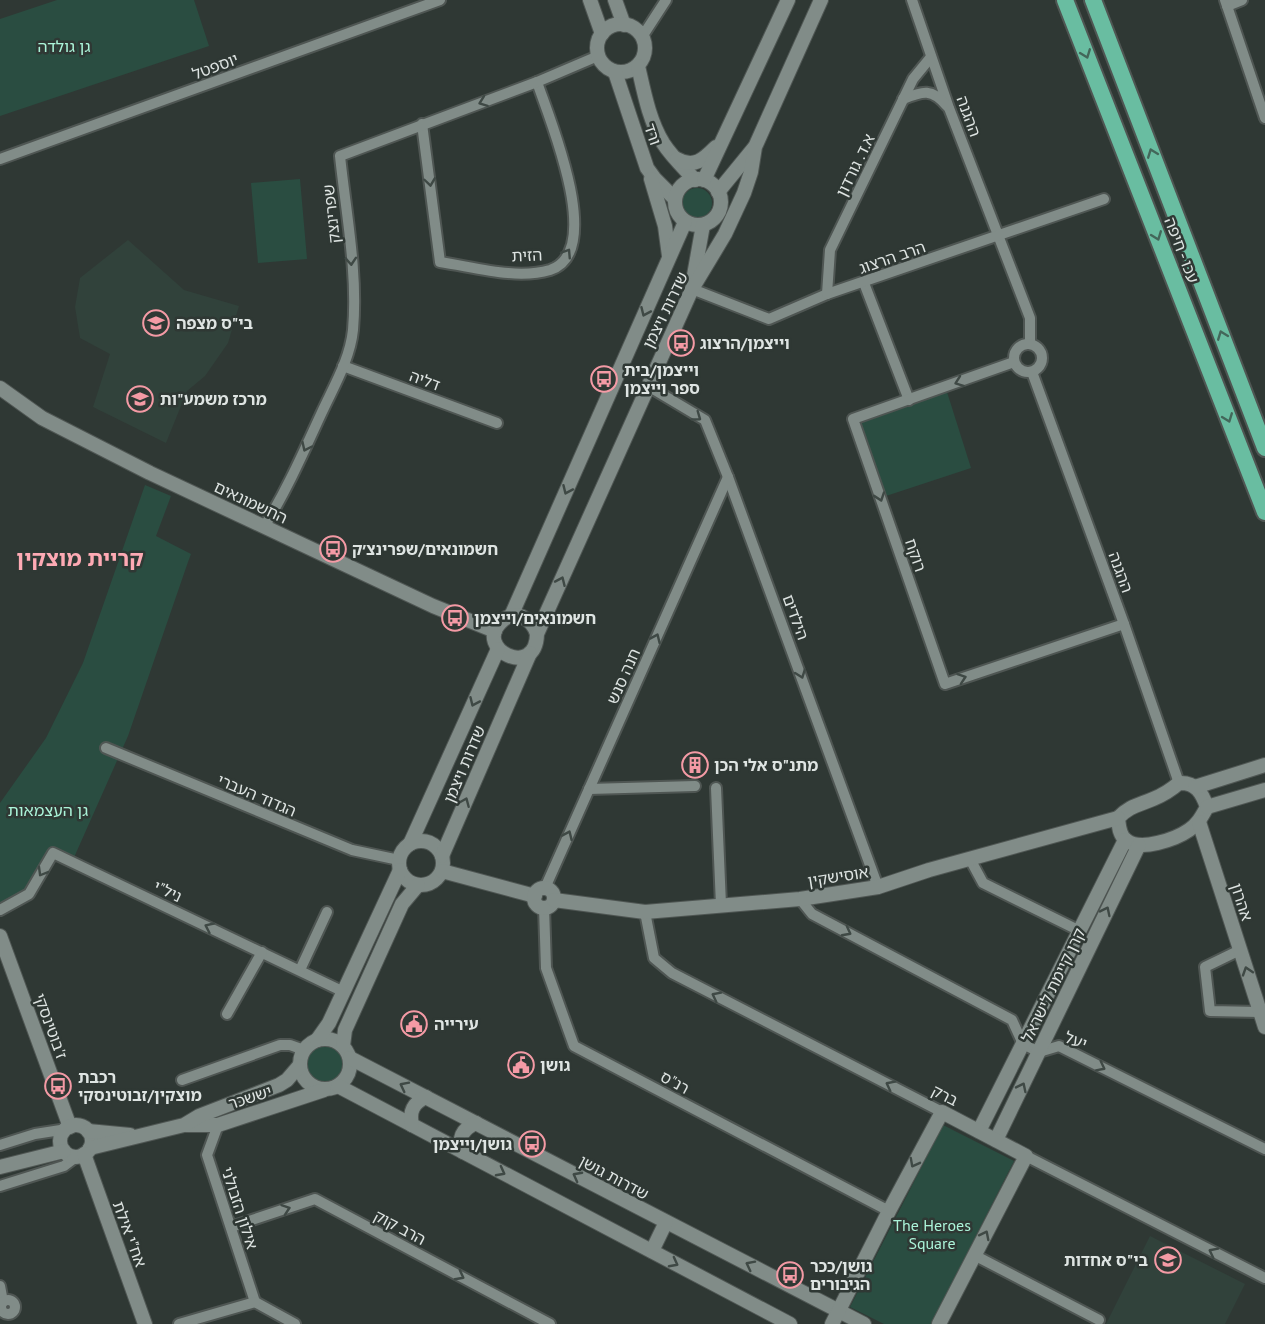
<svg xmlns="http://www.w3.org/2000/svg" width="1265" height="1324" font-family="'PT Sans','Noto Sans Hebrew',sans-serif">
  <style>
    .built { fill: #31423b }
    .green { fill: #2a4d41 }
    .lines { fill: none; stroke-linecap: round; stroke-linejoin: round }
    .minor-casing { stroke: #4f5653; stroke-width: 14 }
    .tertiary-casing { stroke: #4f5653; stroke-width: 16 }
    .trunk-casing { stroke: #4f5653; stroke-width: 20 }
    .minor { stroke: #818c88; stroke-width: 10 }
    .tertiary { stroke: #818c88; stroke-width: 14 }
    .trunk { stroke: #69bda1; stroke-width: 16 }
    .oneway { stroke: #43675a }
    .oneway2 { stroke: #3f4945 }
    .labels { text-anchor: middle; stroke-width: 5; stroke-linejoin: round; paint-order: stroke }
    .park-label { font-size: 16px; fill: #abf4d9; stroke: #2f3834 }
    .street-label { font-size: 16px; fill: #dee4e2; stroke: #2f3834 }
    .poi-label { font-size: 16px; font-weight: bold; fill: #dee4e2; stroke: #2f3834; text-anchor: start }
    .district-label { font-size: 22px; font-weight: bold; fill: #feaab4; stroke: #2f3834 }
  </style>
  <rect width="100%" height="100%" fill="#2f3834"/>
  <g class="built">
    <polygon points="128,240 184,290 239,306 228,343 205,376 187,391 166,443 93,407 110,354 80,338 75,307 80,278"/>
    <polygon points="1150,1236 1245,1284 1225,1324 1106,1324"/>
  </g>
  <g class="green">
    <polygon points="57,0 194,0 209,46 0,116 0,19"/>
    <polygon points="300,179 307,259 258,263 251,183"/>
    <circle cx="697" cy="203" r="15"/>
    <polygon points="947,392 971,468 886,496 861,423"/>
    <polygon points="145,485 171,496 156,536 191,554 188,562 128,736 72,862 53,853 29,894 0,910 0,803 46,738 83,663"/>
    <circle cx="325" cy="1064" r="19"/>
    <polygon points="943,1125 1014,1161 931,1324 884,1324 850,1307"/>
  </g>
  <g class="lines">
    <g class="minor-casing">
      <g id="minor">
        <polyline points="912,0 949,108 1030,318 1030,344"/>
        <polyline points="1225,0 1265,118"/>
        <polyline points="1227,6 1242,0"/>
        <polyline points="642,37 666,0"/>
        <path d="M903,99c20,-8 29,-11 44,7"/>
        <path d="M422,124l18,138c34,5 76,18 110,8 56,-18 -1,-152 -13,-188"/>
        <polyline points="0,159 440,0"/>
        <polyline points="864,283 909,400"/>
        <polyline points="692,289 769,319 827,294 1104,199"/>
        <polyline points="827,294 830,250 913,79 931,57"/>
        <circle cx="1028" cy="358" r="14"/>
        <polyline points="1014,362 853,419 945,684 1124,624"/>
        <polyline points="343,366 497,423"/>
        <polyline points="1032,372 1124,624 1179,783"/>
        <polyline points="648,386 705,420 728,477 878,887"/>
        <path d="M264,527c23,-37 40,-76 58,-115 12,-26 28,-53 31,-82 5,-57 -7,-117 -13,-174l197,-74 61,-26"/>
        <polyline points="106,748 352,850 399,860"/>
        <polyline points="716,788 721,905"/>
        <polyline points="589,789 695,786"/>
        <polyline points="970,859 983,883 1080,931"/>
        <polyline points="545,888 728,477"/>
        <polyline points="800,899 812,914 1012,1020 1023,1044 1039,1052 1059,1046 1265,1149"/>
        <polyline points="544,907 546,968 574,1046 889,1211"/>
        <polyline points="0,910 29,894 53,853 344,992"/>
        <polyline points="645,912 654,958 672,973 942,1112"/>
        <polyline points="1240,950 1205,967 1210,1011 1260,1012"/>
        <polyline points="300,970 327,912"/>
        <polyline points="227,1014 262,952"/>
        <polyline points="182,1080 280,1045 290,1045 304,1050"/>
        <polyline points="218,1125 207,1155 255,1302"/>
        <polyline points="0,1145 35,1134 67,1129"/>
        <polyline points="1026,1156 1265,1278"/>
        <polyline points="0,1186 64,1166 76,1157"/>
        <polyline points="231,1227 315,1199 550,1324"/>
        <polyline points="974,1255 1099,1320"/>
        <polyline points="0,1286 3,1302"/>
        <circle cx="8" cy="1307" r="7"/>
        <polyline points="255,1302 295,1324"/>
        <polyline points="179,1324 255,1302"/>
      </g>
    </g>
    <g class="tertiary-casing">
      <g id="tertiary">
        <polyline points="590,0 602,34"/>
        <polyline points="615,0 624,25"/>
        <circle cx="621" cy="48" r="24"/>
        <path d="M638,66c6,26 11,54 25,77 9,14 21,25 32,37"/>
        <polyline points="615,72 647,168 655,179 675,199"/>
        <path d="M677,159c17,10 27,0 39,-12"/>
        <polyline points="651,179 665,226 669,256"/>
        <circle cx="698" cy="202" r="23"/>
        <polyline points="704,180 788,0"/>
        <polyline points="718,192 754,148"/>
        <polyline points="693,281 703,225"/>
        <polyline points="0,388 42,418 150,473 433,606 495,631"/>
        <polyline points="511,616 685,222"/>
        <path d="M537,634c-5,-16 -23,-26 -36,-12 -28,27 35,58 36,12l155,-345 33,-55 19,-41 7,-21 4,-25 66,-147"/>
        <path d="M1179,783c17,-1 23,10 28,24 -5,9 -9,17 -18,23 -13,9 -49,22 -63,10 -7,-5 -7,-14 -8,-22 11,-12 21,-13 35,-19 10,-4 18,-9 26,-16z"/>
        <polyline points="1195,787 1265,765"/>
        <polyline points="1207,807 1265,790"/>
        <polyline points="1199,822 1265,1027"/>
        <circle cx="421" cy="863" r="22"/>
        <polyline points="410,844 498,649"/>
        <polyline points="442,856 530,653"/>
        <polyline points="442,871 535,896"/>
        <circle cx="544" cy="898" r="10"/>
        <polyline points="554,900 645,912 800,899 878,887 929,870 1118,818"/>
        <polyline points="0,936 70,1127"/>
        <circle cx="325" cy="1064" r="25"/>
        <polyline points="317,1040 329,1023 400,870"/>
        <polyline points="343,1046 345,1030 402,904 418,885"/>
        <polyline points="350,1058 864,1324"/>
        <polyline points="338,1086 790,1324"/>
        <polyline points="186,1125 218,1125 324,1090"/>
        <path d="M412,1125c-3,-14 1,-22 14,-28"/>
        <circle cx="76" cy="1141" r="16"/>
        <polyline points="88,1131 130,1135"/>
        <polyline points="979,1131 1125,840"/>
        <polyline points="996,1140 1139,845"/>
        <polyline points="90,1148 184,1125 199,1116 279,1085 287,1080 299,1066"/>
        <path d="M463,1152c-5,-14 -1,-23 13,-29"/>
        <polyline points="84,1154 145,1324"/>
        <polyline points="0,1167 64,1151"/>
        <polyline points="652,1251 666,1222"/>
        <polyline points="832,1324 889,1211 942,1112 1026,1156 939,1324"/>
      </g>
    </g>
    <g class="trunk-casing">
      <g id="trunk">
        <polyline points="1065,0 1265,512"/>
        <polyline points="1093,0 1265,448"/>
      </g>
    </g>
    <use href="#minor" class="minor"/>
    <use href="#tertiary" class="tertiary"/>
    <use href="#trunk" class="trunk"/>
  </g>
  <defs><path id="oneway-chevron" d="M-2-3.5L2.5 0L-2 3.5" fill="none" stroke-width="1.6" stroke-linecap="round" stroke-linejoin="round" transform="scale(1.5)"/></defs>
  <g class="oneway">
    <use href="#oneway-chevron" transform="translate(1086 54) rotate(69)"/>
    <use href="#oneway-chevron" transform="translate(1152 153) rotate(-111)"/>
    <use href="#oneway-chevron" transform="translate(1157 236) rotate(69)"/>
    <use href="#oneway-chevron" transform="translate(1222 335) rotate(-111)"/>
    <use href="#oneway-chevron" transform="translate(1228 418) rotate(69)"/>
  </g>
  <g class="oneway2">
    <use href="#oneway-chevron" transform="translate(483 102) rotate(160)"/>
    <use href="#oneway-chevron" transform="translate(430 182) rotate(82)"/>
    <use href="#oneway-chevron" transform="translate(567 253) rotate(-57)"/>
    <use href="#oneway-chevron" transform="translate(351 261) rotate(86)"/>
    <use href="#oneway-chevron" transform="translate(645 312) rotate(114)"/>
    <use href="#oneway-chevron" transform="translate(959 382) rotate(160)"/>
    <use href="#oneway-chevron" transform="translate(697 417) rotate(36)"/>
    <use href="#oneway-chevron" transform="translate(306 447) rotate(115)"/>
    <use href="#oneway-chevron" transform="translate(567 490) rotate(114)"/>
    <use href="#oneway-chevron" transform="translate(880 497) rotate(71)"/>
    <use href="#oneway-chevron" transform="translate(561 581) rotate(-66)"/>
    <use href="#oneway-chevron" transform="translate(656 638) rotate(-66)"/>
    <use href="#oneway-chevron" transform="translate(801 674) rotate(70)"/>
    <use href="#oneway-chevron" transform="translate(962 678) rotate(-19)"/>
    <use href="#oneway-chevron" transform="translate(474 702) rotate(114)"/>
    <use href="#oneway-chevron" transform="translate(465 802) rotate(-67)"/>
    <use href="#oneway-chevron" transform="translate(568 835) rotate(-66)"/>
    <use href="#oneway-chevron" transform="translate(42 872) rotate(120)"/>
    <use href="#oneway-chevron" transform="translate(1106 911) rotate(-64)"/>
    <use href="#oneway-chevron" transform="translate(209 927) rotate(-155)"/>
    <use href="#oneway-chevron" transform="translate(847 932) rotate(28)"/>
    <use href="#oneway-chevron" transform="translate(1247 971) rotate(-108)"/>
    <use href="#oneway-chevron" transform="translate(716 996) rotate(-153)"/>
    <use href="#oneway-chevron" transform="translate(1101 1067) rotate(27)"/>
    <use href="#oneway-chevron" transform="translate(890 1085) rotate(-153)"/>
    <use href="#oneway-chevron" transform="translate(404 1086) rotate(-153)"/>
    <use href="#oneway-chevron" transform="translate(1022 1087) rotate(-64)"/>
    <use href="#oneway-chevron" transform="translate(914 1163) rotate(118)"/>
    <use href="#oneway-chevron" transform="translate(501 1172) rotate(28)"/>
    <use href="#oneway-chevron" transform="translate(577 1176) rotate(-152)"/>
    <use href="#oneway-chevron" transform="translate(286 1209) rotate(-19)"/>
    <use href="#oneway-chevron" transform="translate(985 1235) rotate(-63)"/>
    <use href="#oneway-chevron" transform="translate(1213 1252) rotate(-153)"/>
    <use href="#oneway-chevron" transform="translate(674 1263) rotate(28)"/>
    <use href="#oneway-chevron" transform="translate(750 1265) rotate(-153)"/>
    <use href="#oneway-chevron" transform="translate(460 1276) rotate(28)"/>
  </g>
  <defs>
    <g id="school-ring" transform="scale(1.35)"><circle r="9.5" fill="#2f3834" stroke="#f49aa5" stroke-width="1.5"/><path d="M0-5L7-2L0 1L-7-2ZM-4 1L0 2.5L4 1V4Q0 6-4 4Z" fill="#f49aa5"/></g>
    <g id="bus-ring" transform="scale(1.35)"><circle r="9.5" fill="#2f3834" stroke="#f49aa5" stroke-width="1.5"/><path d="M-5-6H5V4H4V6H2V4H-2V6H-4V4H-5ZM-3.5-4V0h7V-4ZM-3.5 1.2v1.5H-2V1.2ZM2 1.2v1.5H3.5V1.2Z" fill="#f49aa5"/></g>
    <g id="building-ring" transform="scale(1.35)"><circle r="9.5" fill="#2f3834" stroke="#f49aa5" stroke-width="1.5"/><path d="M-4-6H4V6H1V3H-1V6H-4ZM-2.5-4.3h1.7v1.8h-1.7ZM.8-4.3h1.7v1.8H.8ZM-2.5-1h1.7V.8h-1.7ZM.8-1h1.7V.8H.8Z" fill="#f49aa5"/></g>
    <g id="civic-ring" transform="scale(1.35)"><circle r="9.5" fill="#2f3834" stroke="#f49aa5" stroke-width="1.5"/><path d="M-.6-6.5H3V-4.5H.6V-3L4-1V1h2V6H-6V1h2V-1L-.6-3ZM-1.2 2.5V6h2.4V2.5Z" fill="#f49aa5"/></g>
  </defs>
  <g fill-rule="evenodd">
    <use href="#school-ring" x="156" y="323"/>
    <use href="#bus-ring" x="681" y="343"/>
    <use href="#bus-ring" x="604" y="379"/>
    <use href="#school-ring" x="140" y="399"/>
    <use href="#bus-ring" x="333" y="549"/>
    <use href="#bus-ring" x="455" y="618"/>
    <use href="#building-ring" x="695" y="765"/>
    <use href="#civic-ring" x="414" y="1024"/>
    <use href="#civic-ring" x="521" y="1065"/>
    <use href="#bus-ring" x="58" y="1086"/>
    <use href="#bus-ring" x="532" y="1144"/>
    <use href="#school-ring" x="1168" y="1260"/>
    <use href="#bus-ring" x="790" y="1275"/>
  </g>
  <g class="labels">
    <g class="park-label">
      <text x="64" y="52">גן גולדה</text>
      <text x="48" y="816">גן העצמאות</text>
      <text x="932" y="1231">The Heroes<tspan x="932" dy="18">Square</tspan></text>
    </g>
    <g class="street-label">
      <text transform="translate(215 66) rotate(-20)" y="6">יוספטל</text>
      <text transform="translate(969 116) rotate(70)" y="6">ההגנה</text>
      <text transform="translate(653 134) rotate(71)" y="6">ורד</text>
      <text transform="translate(855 165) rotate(-64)" y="6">א.ד. גורדון</text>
      <text transform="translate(331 214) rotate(-96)" y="6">שפרינצק</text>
      <text transform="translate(1182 250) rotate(69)" y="6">עכו - חיפה</text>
      <text transform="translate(527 255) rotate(-2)" y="6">הזית</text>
      <text transform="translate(892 257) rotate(-19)" y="6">הרב הרצוג</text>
      <text transform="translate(665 310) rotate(-64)" y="6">שדרות ויצמן</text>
      <text transform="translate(425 380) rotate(20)" y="6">דליה</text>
      <text transform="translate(251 502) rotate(25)" y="6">החשמונאים</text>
      <text transform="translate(916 555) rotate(71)" y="6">רוקח</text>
      <text transform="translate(1121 572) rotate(70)" y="6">ההגנה</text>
      <text transform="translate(796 617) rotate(70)" y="6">הילדים</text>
      <text transform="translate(623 676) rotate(-66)" y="6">חנה סנש</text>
      <text transform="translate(464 764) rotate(-67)" y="6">שדרות ויצמן</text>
      <text transform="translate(257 795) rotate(23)" y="6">הגדוד העברי</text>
      <text transform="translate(838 876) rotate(-9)" y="6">אוסישקין</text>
      <text transform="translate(168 891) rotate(25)" y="6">ניל"י</text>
      <text transform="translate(1242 902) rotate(72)" y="6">אהרון</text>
      <text transform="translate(1053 985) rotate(-64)" y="6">קרן קיימת לישראל</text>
      <text transform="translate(51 1026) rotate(70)" y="6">ז'בוטינסקי</text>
      <text transform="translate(1076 1040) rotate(21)" y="6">יעל</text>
      <text transform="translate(675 1082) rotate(28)" y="6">רנ"ס</text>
      <text transform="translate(945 1095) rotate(27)" y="6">ברק</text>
      <text transform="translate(250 1097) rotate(-18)" y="6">יששכר</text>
      <text transform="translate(614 1177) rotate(28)" y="6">שדרות גושן</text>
      <text transform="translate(240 1208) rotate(72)" y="6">אילון הזבולני</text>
      <text transform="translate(400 1227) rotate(28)" y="6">הרב קוק</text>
      <text transform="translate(130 1234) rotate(70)" y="6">אח"י אילת</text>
    </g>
    <g class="poi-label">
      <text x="176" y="329">בי"ס מצפה</text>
      <text x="700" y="349">וייצמן/הרצוג</text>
      <text x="624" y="376">וייצמן/בית<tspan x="624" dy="18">ספר וייצמן</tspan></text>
      <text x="160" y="405">מרכז משמע"ות</text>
      <text x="352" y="555">חשמונאים/שפרינצ׳ק</text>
      <text x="474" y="624">חשמונאים/וייצמן</text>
      <text x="714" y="771">מתנ"ס אלי הכן</text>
      <text x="434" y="1030">עירייה</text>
      <text x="540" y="1071">גושן</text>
      <text x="78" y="1083">רכבת<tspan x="78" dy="18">מוצקין/זבוטינסקי</tspan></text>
      <text x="512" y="1150" text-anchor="end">גושן/וייצמן</text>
      <text x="1148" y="1266" text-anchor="end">בי"ס אחדות</text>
      <text x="810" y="1272">גושן/ככר<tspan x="810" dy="18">הגיבורים</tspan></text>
    </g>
    <g class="district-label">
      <text x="80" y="566">קריית מוצקין</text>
    </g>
  </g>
</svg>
